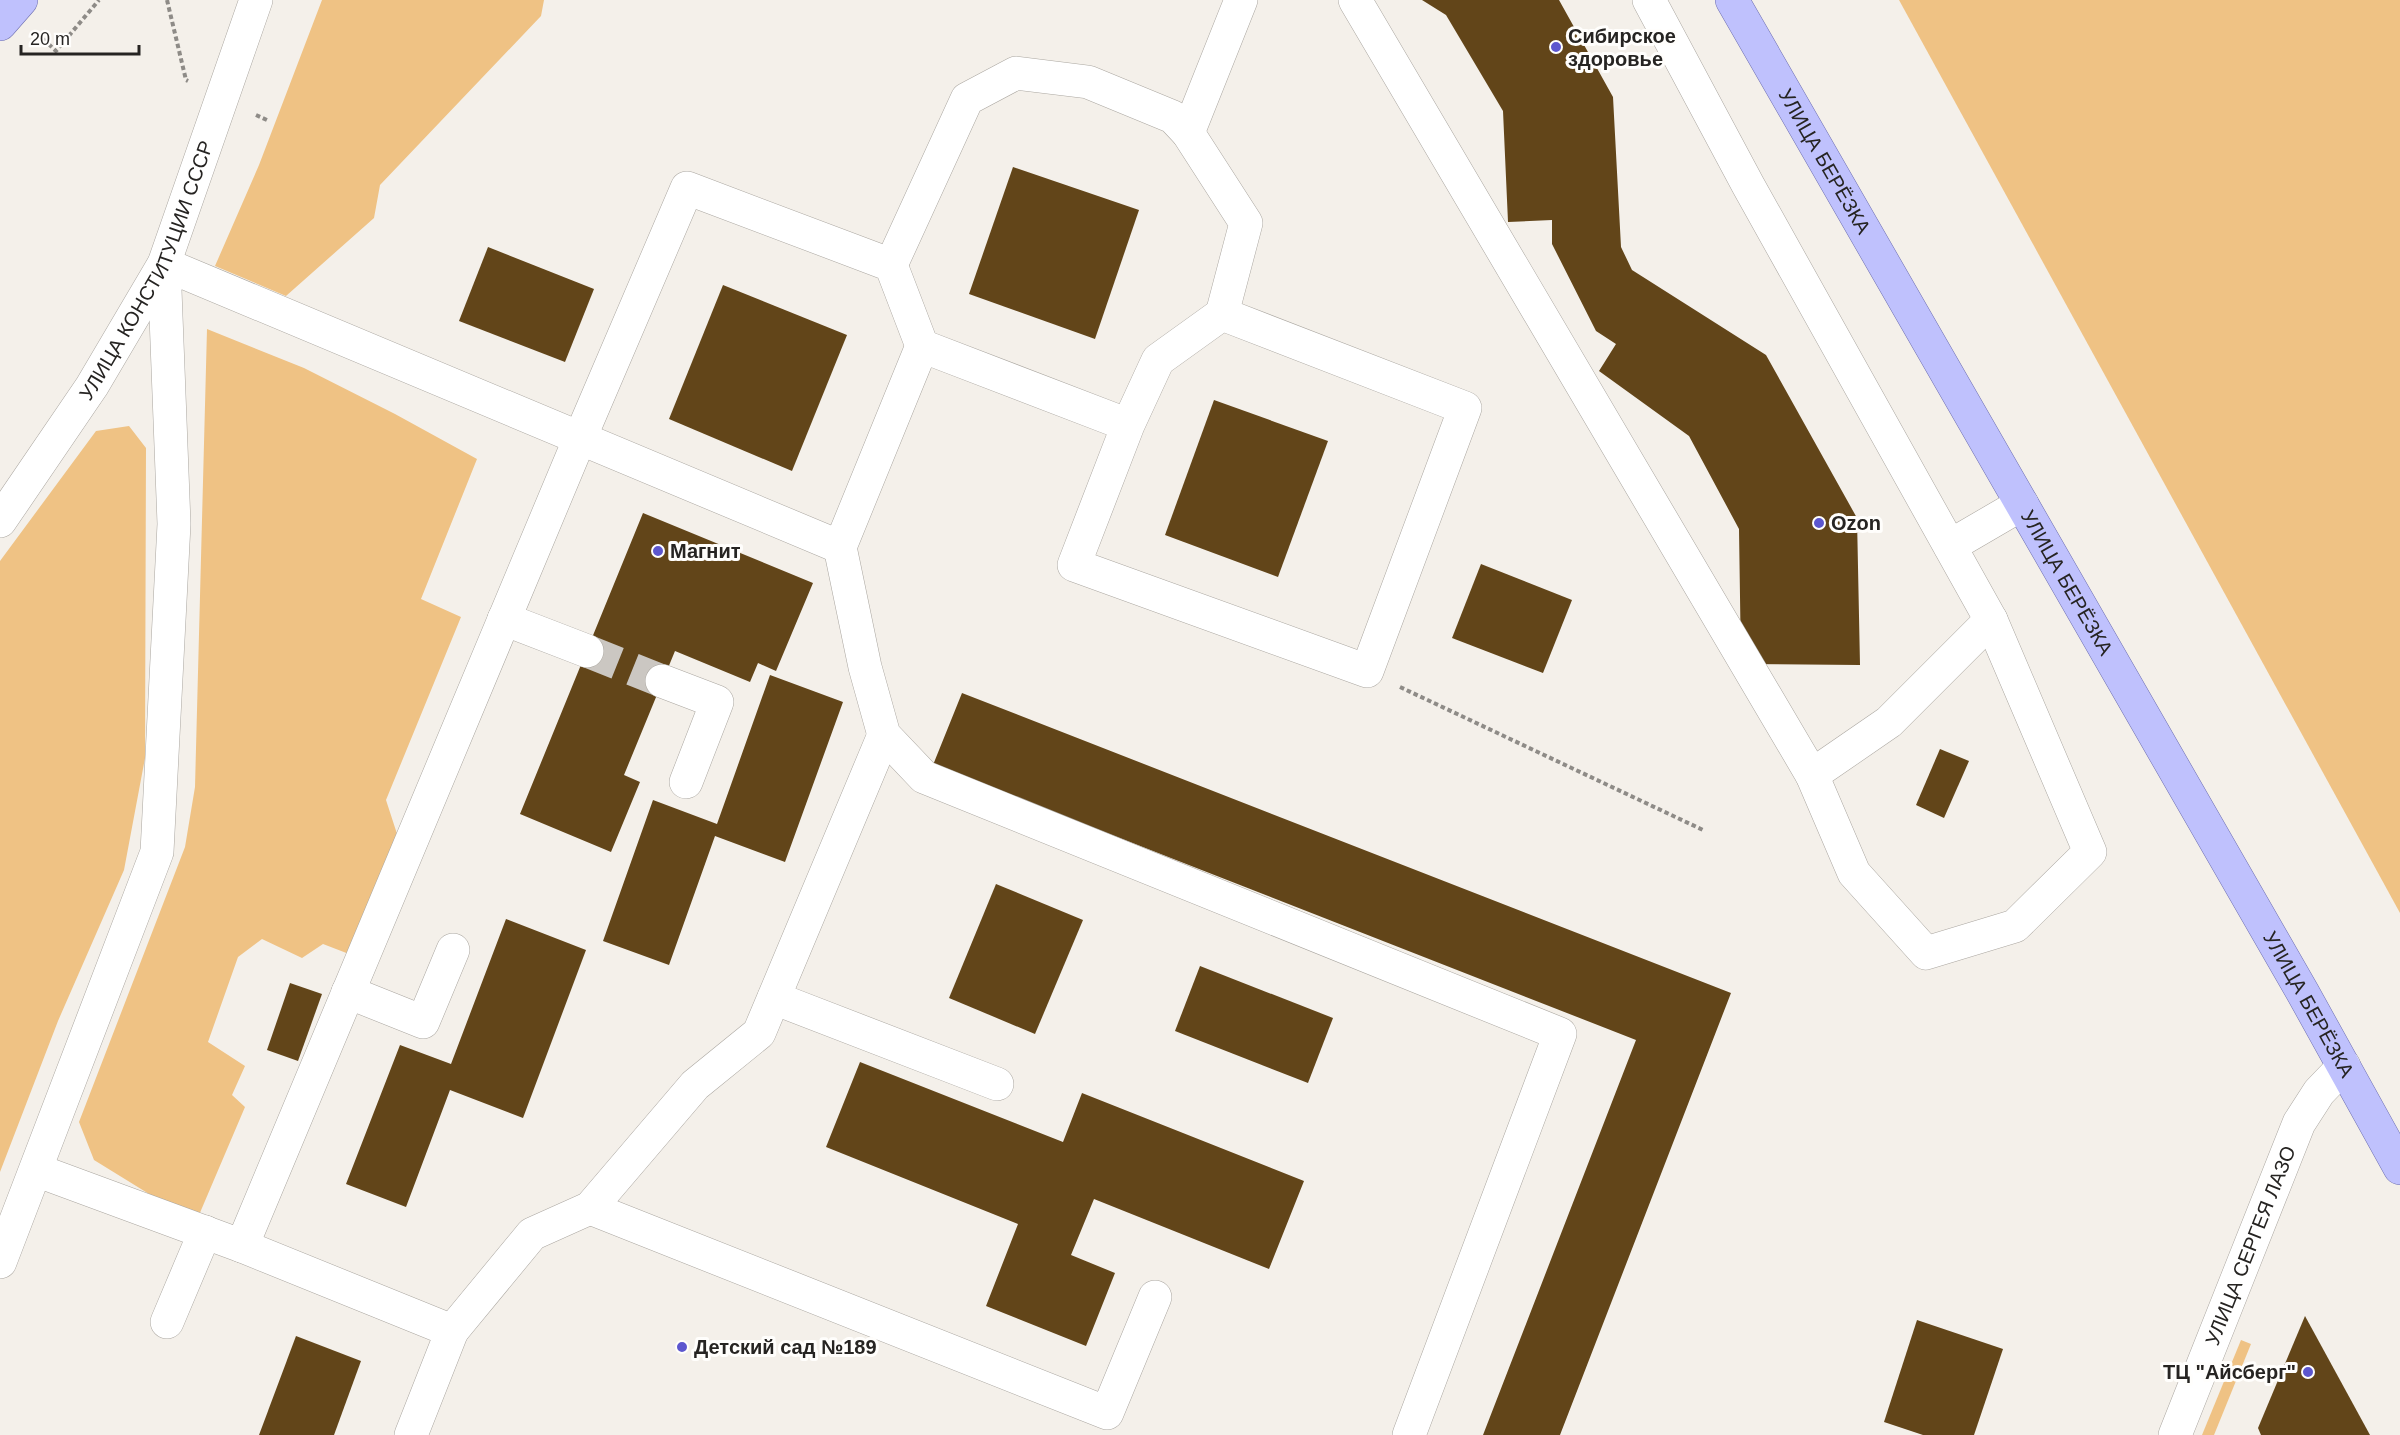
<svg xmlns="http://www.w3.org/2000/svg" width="2400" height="1435" font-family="Helvetica,sans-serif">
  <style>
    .green { fill: #efc284 }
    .building { fill: #624519 }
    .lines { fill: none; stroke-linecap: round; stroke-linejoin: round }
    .minor-tunnel { stroke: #cbc7c2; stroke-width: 33; stroke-dasharray: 33 16; stroke-linecap: butt }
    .minor-casing { stroke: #aba7a1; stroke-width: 34 }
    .major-casing { stroke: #6e6fb0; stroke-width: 34 }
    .path { stroke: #8e8b87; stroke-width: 4; stroke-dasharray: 4.5 3; stroke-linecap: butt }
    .minor { stroke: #fff; stroke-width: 33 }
    .major { stroke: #bfc1fd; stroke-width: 33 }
    .poi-dot { fill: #5c56ce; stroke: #fffefc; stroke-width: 2 }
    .labels { text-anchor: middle; stroke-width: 6; stroke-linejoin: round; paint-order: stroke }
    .poi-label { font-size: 20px; font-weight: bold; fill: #262422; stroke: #fffefc; text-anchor: start }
    .street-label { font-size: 20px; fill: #262422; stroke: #fffefc }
  </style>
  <rect width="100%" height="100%" fill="#f4f0ea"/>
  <g class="green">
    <polygon points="322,0 544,0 541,16 380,185 374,218 286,296 215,266 259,165"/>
    <polygon points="1899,0 2400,0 2400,913"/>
    <polygon points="207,329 304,368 395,414 477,459 421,599 461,617 386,800 399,840 349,954 323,944 302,958 262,939 238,957 208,1042 245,1066 232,1095 245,1107 199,1215 154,1197 94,1160 79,1122 185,847 195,787"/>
    <polygon points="129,426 146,448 145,758 124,870 58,1021 0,1172 0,561 96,431"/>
    <polygon points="2241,1340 2251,1344 2214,1435 2202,1435"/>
  </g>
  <g class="building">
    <polygon points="1422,0 1559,0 1613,97 1621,247 1632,270 1766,355 1857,518 1860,665 1741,664 1739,529 1689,436 1599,371 1616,344 1596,331 1552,244 1552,220 1508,222 1503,111 1446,15"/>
    <polygon points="1013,167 1139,210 1095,339 969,294"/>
    <polygon points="488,247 594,289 565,362 459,321"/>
    <polygon points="723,285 847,335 792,471 669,419"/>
    <polygon points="1214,400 1328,441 1278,577 1165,535"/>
    <polygon points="643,513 813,583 776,671 758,663 750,682 675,651 624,775 640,782 611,852 520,814"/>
    <polygon points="1481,564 1572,600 1543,673 1452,638"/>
    <polygon points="770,675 843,702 785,862 715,836 669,965 603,941 653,800 717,824"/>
    <polygon points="962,693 1731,993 1560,1435 1483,1435 1636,1040 933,765"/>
    <polygon points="1940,749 1969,761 1944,818 1916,805"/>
    <polygon points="996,884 1083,920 1035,1034 949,998"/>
    <polygon points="506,919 586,950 523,1118 450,1090 406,1207 346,1184 400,1045 451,1064"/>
    <polygon points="1200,966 1333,1018 1308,1083 1175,1031"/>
    <polygon points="290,983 322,994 298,1061 267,1050"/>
    <polygon points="860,1062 1063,1142 1082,1093 1304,1181 1269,1269 1094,1199 1071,1255 1115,1273 1086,1346 986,1306 1018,1224 826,1147"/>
    <polygon points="2305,1316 2370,1435 2261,1435 2258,1428"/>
    <polygon points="1917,1320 2003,1349 1974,1435 1923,1435 1884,1422"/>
    <polygon points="296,1336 361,1361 334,1435 259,1435"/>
  </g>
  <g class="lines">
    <polyline class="minor-tunnel" points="587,651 662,681"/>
    <g class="minor-casing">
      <g id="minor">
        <polyline points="1355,0 1812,775 1854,873 1926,953 2015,926 2090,852 1991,620 1748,185 1649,0"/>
        <polyline points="1188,133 1241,0"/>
        <polyline points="891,265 967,99 1016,73 1088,82 1173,117 1188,133 1246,223 1222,314"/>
        <path id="s1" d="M0,521l92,-135 72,-122 92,-264"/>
        <polyline points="1950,546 2022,504"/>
        <polyline points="840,547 865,667 884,735 924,777 1560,1034 1409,1435"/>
        <polyline points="504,619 587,651"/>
        <polyline points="662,681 717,702 686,782"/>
        <polyline points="1812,775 1889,722 1991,620"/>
        <polyline points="348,992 423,1022 453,950"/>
        <polyline points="774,998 997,1084"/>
        <polyline points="36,1170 242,1246 452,1331 411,1435"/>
        <polyline points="590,1208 1107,1413 1155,1297"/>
        <polyline points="242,1246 580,438 687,188 891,265 922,346"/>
        <polyline points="0,1262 157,852 174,524 164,264 840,547 922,346 1128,425 1074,565 1367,671 1465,408 1222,314 1158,360 1128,425"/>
        <polyline points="167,1322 205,1232"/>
        <polyline points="452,1331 532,1234 590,1208 695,1085 759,1033 884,735"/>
        <path id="s2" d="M2175,1435l124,-312 20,-31 25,-26"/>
      </g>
    </g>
    <g class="major-casing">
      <g id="major">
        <path id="s3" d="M1732,0l571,993 97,175"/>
        <polyline points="0,24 21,0"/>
      </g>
    </g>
    <g class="path">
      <polyline points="167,0 186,80 188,81"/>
      <polyline points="43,39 56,51 99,0"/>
      <polyline points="256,115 269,121"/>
      <polyline points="1400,687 1703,830"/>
    </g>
    <use href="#minor" class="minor"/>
    <use href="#major" class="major"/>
  </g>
  <g class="poi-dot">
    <circle cx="1556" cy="47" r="6"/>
    <circle cx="1819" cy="523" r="6"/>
    <circle cx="658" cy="551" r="6"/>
    <circle cx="682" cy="1347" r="6"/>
    <circle cx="2308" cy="1372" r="6"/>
  </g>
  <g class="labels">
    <g class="poi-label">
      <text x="1568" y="43">Сибирское<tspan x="1568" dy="23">здоровье</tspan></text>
      <text x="1831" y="530">Ozon</text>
      <text x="670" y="558">Магнит</text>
      <text x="694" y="1354">Детский сад №189</text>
      <text x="2296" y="1379" text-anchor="end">ТЦ "Айсберг"</text>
    </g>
    <g class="street-label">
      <text dy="7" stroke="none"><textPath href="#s3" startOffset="186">УЛИЦА БЕРЁЗКА</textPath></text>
      <text dy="7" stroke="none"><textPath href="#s1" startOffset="292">УЛИЦА КОНСТИТУЦИИ СССР</textPath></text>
      <text dy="7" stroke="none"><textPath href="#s3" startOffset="672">УЛИЦА БЕРЁЗКА</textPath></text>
      <text dy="7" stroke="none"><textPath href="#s3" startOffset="1158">УЛИЦА БЕРЁЗКА</textPath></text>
      <text dy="7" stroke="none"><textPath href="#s2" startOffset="204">УЛИЦА СЕРГЕЯ ЛАЗО</textPath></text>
    </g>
  </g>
  <path d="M21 45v9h118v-9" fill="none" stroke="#262422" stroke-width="3"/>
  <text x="30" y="45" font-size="18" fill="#262422" stroke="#fffefc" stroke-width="4.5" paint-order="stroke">20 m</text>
</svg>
